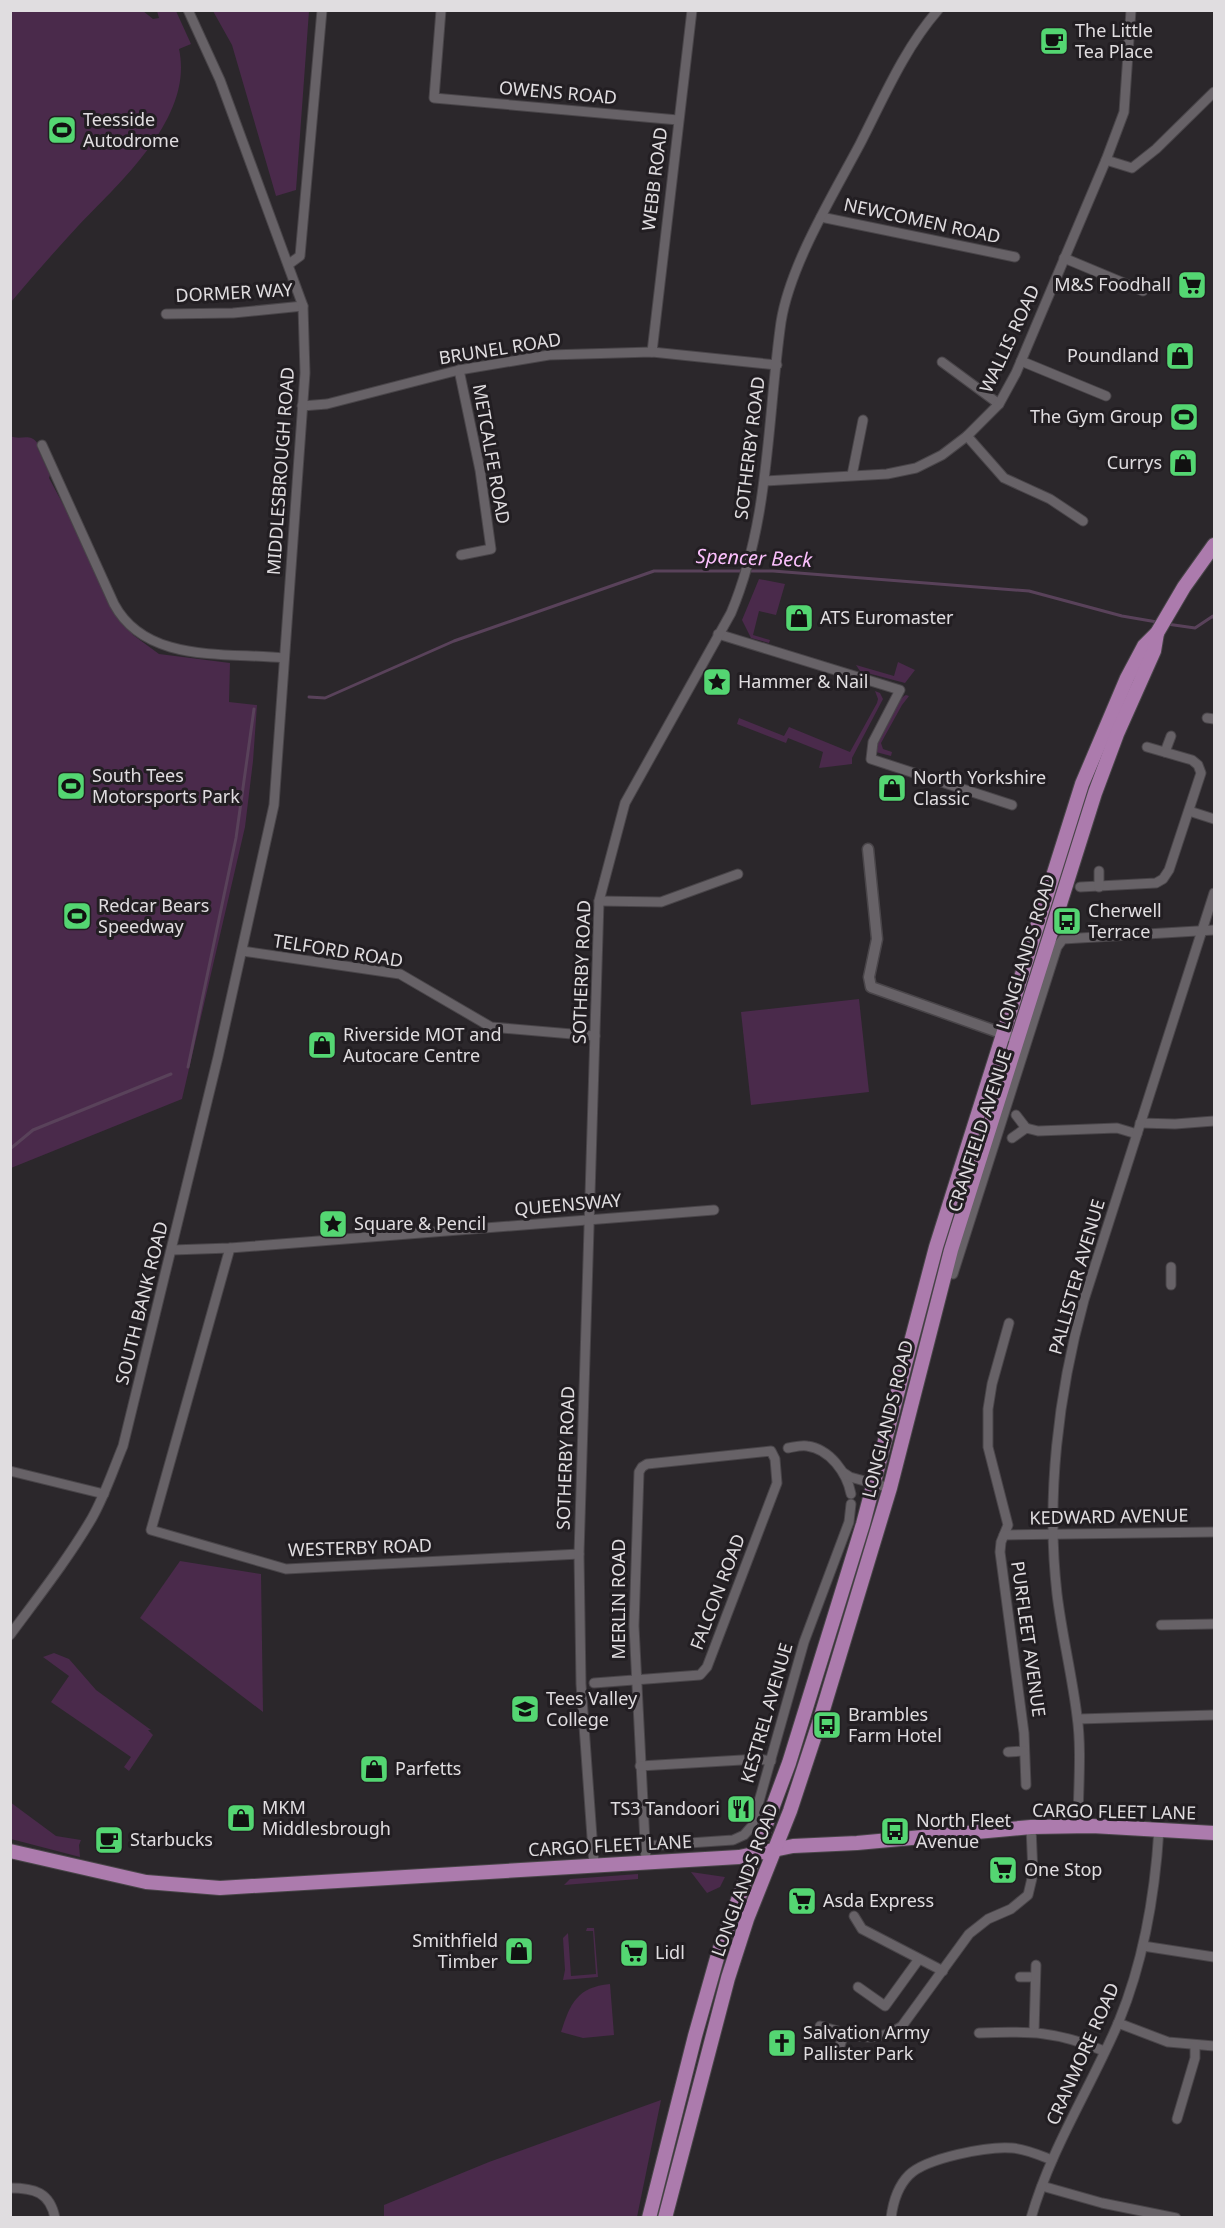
<svg xmlns="http://www.w3.org/2000/svg" width="1225" height="2228" font-family="'Noto Sans',sans-serif">
  <style>
    .green { fill: #4a2a4b }
    .lines { fill: none; stroke-linecap: round; stroke-linejoin: round }
    .stream { stroke: #59425a; stroke-width: 3 }
    .minor-casing { stroke: #494549; stroke-width: 11 }
    .tertiary-casing { stroke: #494549; stroke-width: 13 }
    .primary-casing { stroke: #494549; stroke-width: 16 }
    .minor { stroke: #676267; stroke-width: 9 }
    .tertiary { stroke: #676267; stroke-width: 10 }
    .primary { stroke: #ac7bad; stroke-width: 14 }
    .labels { text-anchor: middle; stroke-width: 6; stroke-linejoin: round; paint-order: stroke }
    .poi-label { font-size: 18px; fill: #e0dde0; stroke: #221e22; text-anchor: start }
    .street-label { font-size: 18px; fill: #e0dde0; stroke: #221e22 }
    .water-label { font-size: 20px; font-style: italic; fill: #fabefb; stroke: #221e22 }
  </style>
  <rect width="100%" height="100%" fill="#2b272b"/>
  <g class="green">
    <path d="M11,10l132,1 10,8 6,-1 -2,-7h19l15,33 -12,5c15,68 -58,132 -101,177 -23,25 -45,50 -67,76z"/>
    <polygon points="213,11 309,11 296,190 276,196 232,45"/>
    <path d="M10,436c11,5 20,-4 28,8l-1,3 13,28 -1,3 84,157 26,19 71,9 -1,39 28,3 -4,56 -8,66 -63,272 -171,69z"/>
    <polygon points="759,579 785,584 776,615 759,611 753,635 770,640 769,643 751,638 742,620"/>
    <polygon points="898,662 915,670 905,683 860,671 856,665 894,676"/>
    <polygon points="875,691 880,693 883,699 852,758 852,764 819,768 823,752 788,738 786,743 737,724 739,718 784,736 789,727 850,752 877,703 878,699"/>
    <path d="M906,695l3,1 -7,9 -21,38 2,6 9,3 -1,4 -15,-4c1,-13 19,-52 30,-57z"/>
    <polygon points="859,999 869,1092 751,1105 741,1012"/>
    <polygon points="180,1561 261,1574 263,1712 140,1618"/>
    <polygon points="54,1653 69,1659 96,1690 151,1730 148,1730 153,1735 129,1771 124,1767 131,1757 51,1702 69,1676 43,1657"/>
    <polygon points="10,1802 56,1836 81,1840 79,1845 80,1857 11,1839"/>
    <polygon points="691,1872 725,1877 720,1887 707,1893"/>
    <polygon points="638,1874 638,1879 564,1885 570,1879"/>
    <polygon points="587,1928 594,1928 598,1977 563,1980 565,1970 563,1938 568,1933 571,1976 596,1974 593,1931 586,1931"/>
    <path d="M610,1984l4,51 -31,3 -22,-6c9,-28 16,-45 49,-48z"/>
    <polygon points="661,2100 637,2217 384,2217 384,2205 489,2162"/>
  </g>
  <g class="lines">
    <g class="stream">
      <polyline points="1167,624 1195,628 1213,616 1214,618"/>
      <polyline points="309,697 325,698 454,641 654,571 773,571 1029,591 1122,616 1157,622"/>
      <polyline points="188,1067 236,838 254,709"/>
      <polyline points="10,1149 33,1130 171,1074"/>
    </g>
    <g class="minor-casing">
      <g id="minor">
        <polyline points="441,10 434,98 678,120"/>
        <polyline points="1106,160 1132,168 1156,149 1214,92"/>
        <polyline points="821,217 1015,257"/>
        <polyline points="1064,258 1143,291"/>
        <polyline points="289,264 300,256 322,10"/>
        <polyline points="166,314 233,313 303,306"/>
        <polyline points="652,352 692,10"/>
        <polyline points="1021,361 1106,396"/>
        <polyline points="942,362 999,404"/>
        <polyline points="459,370 480,470 491,549 461,555"/>
        <polyline points="302,406 327,404 459,370 549,355 652,352 777,365"/>
        <polyline points="967,436 1004,478 1050,499 1083,521"/>
        <path d="M42,445l72,159c32,60 112,48 170,54"/>
        <polyline points="852,475 863,420"/>
        <polyline points="765,481 887,474 916,468 942,455 967,436 999,404 1016,373 1106,160 1124,112 1131,10"/>
        <polyline points="718,634 900,690 873,742 871,759 1012,805"/>
        <polyline points="1207,718 1214,719"/>
        <polyline points="1165,752 1171,736"/>
        <polyline points="1189,811 1214,819"/>
        <polyline points="1080,887 1156,883 1163,879 1169,870 1201,773 1198,765 1192,760 1147,747"/>
        <polyline points="1099,887 1099,871"/>
        <polyline points="599,901 661,902 738,874"/>
        <polyline points="242,951 400,974 491,1027 595,1036"/>
        <polyline points="1016,1115 1026,1128"/>
        <polyline points="1140,1123 1175,1124 1214,1121"/>
        <polyline points="1012,1138 1026,1128 1038,1131 1117,1128 1137,1134"/>
        <polyline points="230,1248 151,1530 286,1569 579,1554"/>
        <polyline points="172,1250 230,1248 714,1210"/>
        <polyline points="953,1274 1057,947 1063,939 1214,930"/>
        <polyline points="1171,1285 1171,1267"/>
        <polyline points="1009,1323 992,1384 988,1409 988,1447 1008,1525 1001,1542 1000,1552 1024,1733 1026,1785"/>
        <path d="M788,1448c6,-1 13,-3 19,-2 23,3 40,27 44,48"/>
        <polyline points="10,1471 104,1494"/>
        <polyline points="844,1473 850,1477 890,1488"/>
        <polyline points="1004,1535 1214,1532"/>
        <polyline points="1161,1625 1214,1624"/>
        <path d="M10,1635c28,-38 58,-76 82,-117 13,-23 21,-48 31,-72l95,-389 56,-252 31,-432 -2,-67 -83,-226 -32,-70"/>
        <polyline points="594,1683 700,1675 707,1667 777,1483 775,1459 771,1451 647,1464 642,1467 639,1472 634,1626 646,1862"/>
        <polyline points="1078,1719 1214,1715"/>
        <polyline points="1008,1752 1024,1751"/>
        <polyline points="640,1766 759,1759 771,1761"/>
        <path d="M1078,1826c0,-35 4,-76 -1,-110 -5,-41 -15,-81 -20,-122 -11,-97 1,-200 27,-294l130,-407"/>
        <polyline points="645,1846 733,1840 744,1835 752,1826 804,1642 849,1522 851,1504"/>
        <path d="M594,1865l-13,-181 -2,-130 20,-653 26,-98 106,-190c39,-93 36,-193 50,-291 9,-57 52,-127 79,-178 23,-45 44,-95 78,-134"/>
        <polyline points="854,1916 862,1929 943,1971"/>
        <polyline points="1143,1946 1214,1957"/>
        <polyline points="1020,1977 1035,1977"/>
        <polyline points="858,1987 885,2006 919,1959"/>
        <polyline points="1118,2023 1168,2042 1214,2046"/>
        <path d="M820,2026c29,8 55,20 82,0l67,-92 19,-15 23,-10 17,-14 5,-21 -2,-47"/>
        <polyline points="1034,2032 1036,1965"/>
        <path d="M979,2033c51,-2 77,-2 125,18"/>
        <polyline points="839,2049 844,2033"/>
        <polyline points="1177,2119 1195,2058 1195,2045"/>
        <polyline points="1042,2186 1102,2203 1176,2218"/>
        <path d="M10,2188c24,0 40,4 45,30"/>
        <path d="M891,2218c2,-16 6,-31 18,-43 17,-17 79,-29 103,-27 14,1 27,7 40,12"/>
        <path d="M1031,2218c20,-70 60,-131 88,-197 25,-61 36,-126 40,-192"/>
      </g>
    </g>
    <g class="tertiary-casing">
      <polyline id="tertiary" points="868,849 877,939 869,977 871,987 1018,1039"/>
    </g>
    <g class="primary-casing">
      <g id="primary">
        <polyline points="10,1851 146,1882 220,1888 739,1857 793,1846 857,1843 1031,1827 1092,1826 1214,1833"/>
        <polyline points="649,2218 695,2036 719,1951 789,1763 863,1524 936,1247 1082,784 1127,678 1144,646 1157,633 1184,587 1214,545"/>
        <polyline points="665,2218 728,1978 747,1919 790,1811 819,1723 890,1488 951,1250 1095,793 1117,734 1154,651 1157,633"/>
      </g>
    </g>
    <use href="#minor" class="minor"/>
    <use href="#tertiary" class="tertiary"/>
    <use href="#primary" class="primary"/>
  </g>
  <defs>
    <g id="cafe-square" transform="scale(1.5)"><rect x="-9" y="-9" width="18" height="18" rx="4" fill="#54d672" stroke="#221e22"/><path d="M-5.5-4.5H6V0H3Q3 3.5 0 3.5H-2.5Q-5.5 3.5-5.5 0ZM3-3.2v2h1.7v-2ZM-6 4.5H4V6H-6Z" fill="#111"/></g>
    <g id="stadium-square" transform="scale(1.5)"><rect x="-9" y="-9" width="18" height="18" rx="4" fill="#54d672" stroke="#221e22"/><path d="M0-5a6.5 5 0 1 0 0 10a6.5 5 0 1 0 0-10ZM-3.5-1.8h7v3.6h-7Z" fill="#111"/></g>
    <g id="supermarket-square" transform="scale(1.5)"><rect x="-9" y="-9" width="18" height="18" rx="4" fill="#54d672" stroke="#221e22"/><path d="M-6-5.5h2.5l.6 2H6L4.5 2H-2.5L-4.4-4H-6ZM-1.5 3.2a1.3 1.3 0 1 0 .1 0ZM3 3.2a1.3 1.3 0 1 0 .1 0Z" fill="#111"/></g>
    <g id="shop-square" transform="scale(1.5)"><rect x="-9" y="-9" width="18" height="18" rx="4" fill="#54d672" stroke="#221e22"/><path d="M-5-2.5h2.3a2.7 3.5 0 0 1 5.4 0H5L5.5 6h-11ZM-1.5-2.5h3a1.5 2.3 0 0 0-3 0Z" fill="#111"/></g>
    <g id="sight-square" transform="scale(1.5)"><rect x="-9" y="-9" width="18" height="18" rx="4" fill="#54d672" stroke="#221e22"/><path d="M0-6L1.8-2.2L6-1.7L2.9 1.2L3.7 5.4L0 3.3L-3.7 5.4L-2.9 1.2L-6-1.7L-1.8-2.2Z" fill="#111"/></g>
    <g id="bus-square" transform="scale(1.5)"><rect x="-9" y="-9" width="18" height="18" rx="4" fill="#54d672" stroke="#221e22"/><path d="M-5-6H5V4H4V6H2V4H-2V6H-4V4H-5ZM-3.5-4V0h7V-4ZM-3.5 1.2v1.5H-2V1.2ZM2 1.2v1.5H3.5V1.2Z" fill="#111"/></g>
    <g id="school-square" transform="scale(1.5)"><rect x="-9" y="-9" width="18" height="18" rx="4" fill="#54d672" stroke="#221e22"/><path d="M0-5L7-2L0 1L-7-2ZM-4 1L0 2.5L4 1V4Q0 6-4 4Z" fill="#111"/></g>
    <g id="restaurant-square" transform="scale(1.5)"><rect x="-9" y="-9" width="18" height="18" rx="4" fill="#54d672" stroke="#221e22"/><path d="M-5-6h1v4h1v-4h1v4h1v-4h1v5L-1.5 .5V6h-2V.5L-5-1ZM5-6V6H3V1.5H1.5Q1.5-4 5-6Z" fill="#111"/></g>
    <g id="church-square" transform="scale(1.5)"><rect x="-9" y="-9" width="18" height="18" rx="4" fill="#54d672" stroke="#221e22"/><path d="M-1.2-6h2.4v3.5h3.3v2.4h-3.3V6h-2.4V-.1h-3.3v-2.4h3.3Z" fill="#111"/></g>
  </defs>
  <g fill-rule="evenodd">
    <use href="#cafe-square" x="1054" y="41"/>
    <use href="#stadium-square" x="62" y="130"/>
    <use href="#supermarket-square" x="1192" y="285"/>
    <use href="#shop-square" x="1180" y="356"/>
    <use href="#stadium-square" x="1184" y="417"/>
    <use href="#shop-square" x="1183" y="463"/>
    <use href="#shop-square" x="799" y="618"/>
    <use href="#sight-square" x="717" y="682"/>
    <use href="#stadium-square" x="71" y="786"/>
    <use href="#shop-square" x="892" y="788"/>
    <use href="#stadium-square" x="77" y="916"/>
    <use href="#bus-square" x="1067" y="921"/>
    <use href="#shop-square" x="322" y="1045"/>
    <use href="#sight-square" x="333" y="1224"/>
    <use href="#school-square" x="525" y="1709"/>
    <use href="#bus-square" x="827" y="1725"/>
    <use href="#shop-square" x="374" y="1769"/>
    <use href="#restaurant-square" x="741" y="1809"/>
    <use href="#shop-square" x="241" y="1818"/>
    <use href="#bus-square" x="895" y="1831"/>
    <use href="#cafe-square" x="109" y="1840"/>
    <use href="#supermarket-square" x="1003" y="1870"/>
    <use href="#supermarket-square" x="802" y="1901"/>
    <use href="#shop-square" x="519" y="1951"/>
    <use href="#supermarket-square" x="634" y="1953"/>
    <use href="#church-square" x="782" y="2043"/>
  </g>
  <g class="labels">
    <g class="poi-label">
      <text x="1075" y="37">The Little<tspan x="1075" dy="21">Tea Place</tspan></text>
      <text x="83" y="126">Teesside<tspan x="83" dy="21">Autodrome</tspan></text>
      <text x="1171" y="291" text-anchor="end">M&amp;S Foodhall</text>
      <text x="1159" y="362" text-anchor="end">Poundland</text>
      <text x="1163" y="423" text-anchor="end">The Gym Group</text>
      <text x="1162" y="469" text-anchor="end">Currys</text>
      <text x="820" y="624">ATS Euromaster</text>
      <text x="738" y="688">Hammer &amp; Nail</text>
      <text x="92" y="782">South Tees<tspan x="92" dy="21">Motorsports Park</tspan></text>
      <text x="913" y="784">North Yorkshire<tspan x="913" dy="21">Classic</tspan></text>
      <text x="98" y="912">Redcar Bears<tspan x="98" dy="21">Speedway</tspan></text>
      <text x="1088" y="917">Cherwell<tspan x="1088" dy="21">Terrace</tspan></text>
      <text x="343" y="1041">Riverside MOT and<tspan x="343" dy="21">Autocare Centre</tspan></text>
      <text x="354" y="1230">Square &amp; Pencil</text>
      <text x="546" y="1705">Tees Valley<tspan x="546" dy="21">College</tspan></text>
      <text x="848" y="1721">Brambles<tspan x="848" dy="21">Farm Hotel</tspan></text>
      <text x="395" y="1775">Parfetts</text>
      <text x="262" y="1814">MKM<tspan x="262" dy="21">Middlesbrough</tspan></text>
      <text x="720" y="1815" text-anchor="end">TS3 Tandoori</text>
      <text x="916" y="1827">North Fleet<tspan x="916" dy="21">Avenue</tspan></text>
      <text x="130" y="1846">Starbucks</text>
      <text x="1024" y="1876">One Stop</text>
      <text x="823" y="1907">Asda Express</text>
      <text x="498" y="1947" text-anchor="end">Smithfield<tspan x="498" dy="21">Timber</tspan></text>
      <text x="655" y="1959">Lidl</text>
      <text x="803" y="2039">Salvation Army<tspan x="803" dy="21">Pallister Park</tspan></text>
    </g>
    <g class="street-label">
      <text transform="translate(558 93) rotate(5)" y="6">OWENS ROAD</text>
      <text transform="translate(655 179) rotate(-83)" y="6">WEBB ROAD</text>
      <text transform="translate(922 221) rotate(12)" y="6">NEWCOMEN ROAD</text>
      <text transform="translate(234 293) rotate(-3)" y="6">DORMER WAY</text>
      <text transform="translate(1010 339) rotate(-65)" y="6">WALLIS ROAD</text>
      <text transform="translate(500 349) rotate(-9)" y="6">BRUNEL ROAD</text>
      <text transform="translate(750 448) rotate(-83)" y="6">SOTHERBY ROAD</text>
      <text transform="translate(491 454) rotate(80)" y="6">METCALFE ROAD</text>
      <text transform="translate(281 471) rotate(-86)" y="6">MIDDLESBROUGH ROAD</text>
      <text transform="translate(338 951) rotate(9)" y="6">TELFORD ROAD</text>
      <text transform="translate(1026 952) rotate(-73)" y="6">LONGLANDS ROAD</text>
      <text transform="translate(582 972) rotate(-88)" y="6">SOTHERBY ROAD</text>
      <text transform="translate(980 1131) rotate(-72)" y="6">CRANFIELD AVENUE</text>
      <text transform="translate(568 1205) rotate(-5)" y="6">QUEENSWAY</text>
      <text transform="translate(1077 1277) rotate(-74)" y="6">PALLISTER AVENUE</text>
      <text transform="translate(142 1303) rotate(-76)" y="6">SOUTH BANK ROAD</text>
      <text transform="translate(888 1419) rotate(-76)" y="6">LONGLANDS ROAD</text>
      <text transform="translate(566 1458) rotate(-88)" y="6">SOTHERBY ROAD</text>
      <text transform="translate(1109 1517) rotate(-1)" y="6">KEDWARD AVENUE</text>
      <text transform="translate(360 1548) rotate(-2)" y="6">WESTERBY ROAD</text>
      <text transform="translate(718 1592) rotate(-69)" y="6">FALCON ROAD</text>
      <text transform="translate(619 1599) rotate(-90)" y="6">MERLIN ROAD</text>
      <text transform="translate(1028 1639) rotate(82)" y="6">PURFLEET AVENUE</text>
      <text transform="translate(767 1713) rotate(-74)" y="6">KESTREL AVENUE</text>
      <text transform="translate(1114 1812) rotate(1)" y="6">CARGO FLEET LANE</text>
      <text transform="translate(610 1846) rotate(-3)" y="6">CARGO FLEET LANE</text>
      <text transform="translate(745 1880) rotate(-70)" y="6">LONGLANDS ROAD</text>
      <text transform="translate(1083 2054) rotate(-66)" y="6">CRANMORE ROAD</text>
    </g>
    <g class="water-label">
      <text transform="translate(754 558) rotate(2)" y="7">Spencer Beck</text>
    </g>
  </g>
  <rect width="1225" height="2228" fill="none" stroke="#e0dde0" stroke-width="24"/>
</svg>
